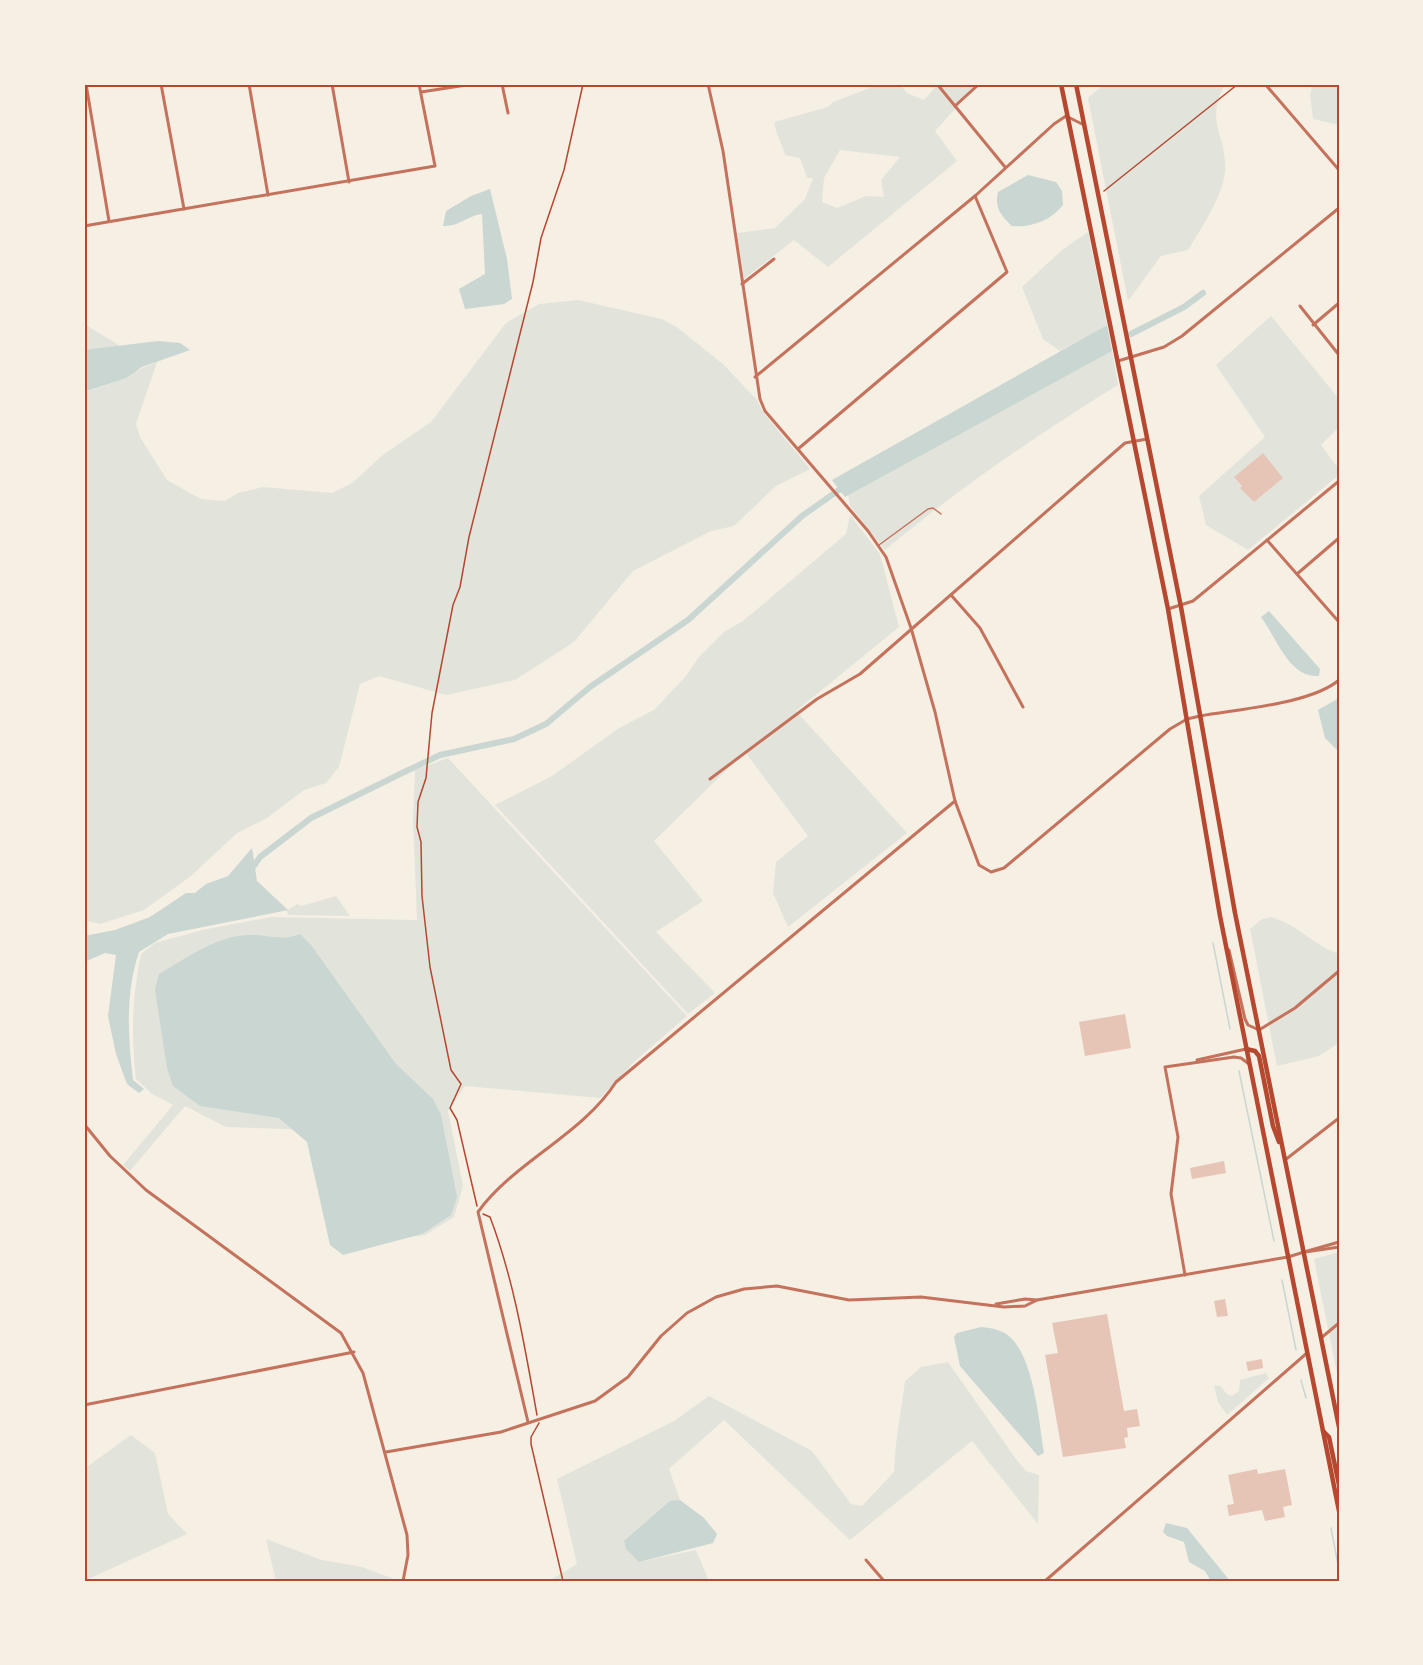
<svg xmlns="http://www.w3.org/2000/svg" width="1423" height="1665" font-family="'Varela Round',sans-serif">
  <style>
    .green { fill: #e2e4dc; fill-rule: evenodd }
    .water { fill: #c9d6d2 }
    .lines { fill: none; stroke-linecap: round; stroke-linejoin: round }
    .stream { stroke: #c9d6d2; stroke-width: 1.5 }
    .canal { stroke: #c9d6d2; stroke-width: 6 }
    .building { fill: #e6c5b7 }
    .path { stroke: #b5482f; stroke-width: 1.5 }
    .service { stroke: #c5725c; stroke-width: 1.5 }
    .minor { stroke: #c5725c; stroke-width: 3 }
    .tertiary { stroke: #c5725c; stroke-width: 3 }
    .primary { stroke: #b5482f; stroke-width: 4.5 }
    .neatline { fill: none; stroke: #b5482f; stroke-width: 2 }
  </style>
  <rect width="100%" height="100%" fill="#f6efe4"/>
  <g class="green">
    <path d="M874,84h26l7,9 17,7 14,-16h45l-17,13 -31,34 22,30 -129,106 -34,-27 -50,39 -7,-46 38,-5 30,-29 8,-21h-6l-7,-20 -15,-3c-3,-12 -9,-20 -11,-33l54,-15 5,-5 42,-16zM840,150l60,7 -19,23 3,17 -18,-1 -29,12 -15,-6 2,-24z"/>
    <path d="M1104,84h121c-21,39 2,51 0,86 -1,25 -24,58 -37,80l-27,6 -33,45 -40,-203z"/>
    <polygon points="1313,84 1339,84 1339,125 1313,119 1310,95"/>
    <polygon points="1088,232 1107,325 1060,351 1043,339 1022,287 1062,250"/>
    <path d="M578,300l84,19 16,9 46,37 33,35 6,12 47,57 -34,17 -42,40 -23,5 -78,40 -59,71 -59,38 -69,15 -67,-19 -19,8 -21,83 -13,16 -22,7 -37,28 -30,15 -46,43 -47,34 -44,14 -16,-4v-528c27,-6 48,-21 73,-30l-21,62 4,13 27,43 34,19 24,2 13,-8 25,-6 69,6 20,-10 32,-29 47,-32 75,-99 33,-19z"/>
    <polygon points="1271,316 1339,399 1339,427 1321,445 1339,469 1339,475 1248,550 1206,525 1199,496 1265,437 1216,365"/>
    <polygon points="84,324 122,347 84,350"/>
    <path d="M1112,351l6,34c-81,50 -159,103 -233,165l-35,-44 -2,-11z"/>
    <polygon points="850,515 880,554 899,627 796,711 907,833 788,927 773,893 776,862 808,836 745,752 654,841 703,901 656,932 715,993 688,1014 495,805 552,776 619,728 654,710 686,676 699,657 724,632 743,621 846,534"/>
    <path d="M448,758l239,258 -52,45 -35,37 -135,-12 -17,25 15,75 -9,31 -29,18 -85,9 -26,-114 -88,-3 -41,-21 -55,65 -7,-6 50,-60 -21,-11 -16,-15c-5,-45 -4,-80 5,-125l14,-11 47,-13 69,-13 146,3 -4,-100 2,-50z"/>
    <polygon points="336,896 350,916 289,915 286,911 297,904 301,906"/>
    <path d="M1271,917c30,9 40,27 68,37v89l-20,13 -42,10 -27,-137 12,-10z"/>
    <polygon points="1339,1252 1339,1383 1314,1259"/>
    <path d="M948,1362l68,97 10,12 13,4 -1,49 -66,-83 -122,99 -126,-120 -55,49 11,31c-26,3 -32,40 -41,62l57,-12 13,31h-160l28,-17 -20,-85 117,-58 35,-25 103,55 39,53 11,2 32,-34c1,-31 7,-60 11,-91l16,-14z"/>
    <polygon points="1266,1373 1269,1378 1227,1415 1218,1402 1214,1385 1220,1386 1227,1394 1232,1396 1239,1391 1240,1380"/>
    <polygon points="131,1435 155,1453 168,1514 187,1534 84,1581 84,1469"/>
    <polygon points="266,1539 322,1560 362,1567 400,1581 276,1581"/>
  </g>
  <g class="water">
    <path d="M1028,175l28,7 6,9 1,14c-12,15 -31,23 -51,21 -11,-10 -18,-19 -14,-34z"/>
    <path d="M490,189l17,70 5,40 -8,5 -39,5 -6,-20 26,-15 -3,-60c-16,2 -23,13 -39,12l3,-15 25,-15z"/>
    <polygon points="1107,325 1112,351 845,497 832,480"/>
    <polygon points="158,341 180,343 190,350 142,367 126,378 84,392 84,350"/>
    <path d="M1269,611l51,58 -1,7c-30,2 -41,-36 -58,-59z"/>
    <polygon points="1339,698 1339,752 1325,738 1318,710"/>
    <path d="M252,848l5,33 31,29 -120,24 -29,18c-14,41 -11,85 -6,128l11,9 -5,4 -12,-9 -11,-30 -8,-38 8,-61 -11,-2 -21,9v-26l31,-6 35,-13 36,-24h9l11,-9 22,-8z"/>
    <path d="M300,934l11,11 85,119 37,35 8,16 16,82 -6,18 -29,19 -79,21 -13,-10 -23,-103 -28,-24 -79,-12 -27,-20 -6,-18 -12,-78 4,-16c28,-16 57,-38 90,-39 19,-1 32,7 51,-1z"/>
    <path d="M981,1327c11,1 22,3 30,11 23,22 28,84 33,115l-6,3 -78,-90 -6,-29 3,-4z"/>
    <polygon points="680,1500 704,1518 717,1534 713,1543 639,1562 626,1549 624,1541 670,1501"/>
    <polygon points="1166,1523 1187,1528 1230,1581 1211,1581 1205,1571 1189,1562 1184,1542 1167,1536 1163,1532"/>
  </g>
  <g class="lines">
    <g class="stream">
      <polyline points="1213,943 1230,1029"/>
      <polyline points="1239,1071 1274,1241"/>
      <polyline points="1282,1280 1296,1350"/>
      <polyline points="1301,1380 1306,1398"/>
      <polyline points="1331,1528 1339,1570"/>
    </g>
    <g class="canal">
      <polyline points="1131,334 1184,307 1203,293"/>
      <polyline points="251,870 260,857 311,818 398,775 440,755 514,739 546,724 590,687 688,620 802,516 846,485"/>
    </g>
  </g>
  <g class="building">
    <polygon points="1263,453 1283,478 1254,502 1240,488 1242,486 1234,477"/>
    <polygon points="1125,1014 1131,1048 1085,1056 1079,1022"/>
    <polygon points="1224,1161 1226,1173 1192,1179 1190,1168"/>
    <polygon points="1225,1299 1228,1316 1217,1317 1214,1301"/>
    <polygon points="1107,1314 1124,1411 1137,1409 1140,1426 1127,1428 1128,1437 1124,1438 1126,1448 1063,1457 1045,1355 1058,1353 1052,1323"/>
    <polygon points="1262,1359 1263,1368 1248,1371 1246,1362"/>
    <polygon points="1257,1469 1258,1474 1285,1469 1292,1505 1283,1507 1285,1517 1265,1521 1262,1510 1229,1516 1227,1505 1234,1504 1228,1475"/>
  </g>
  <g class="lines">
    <g class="path">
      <polyline points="1104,191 1238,84"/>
      <polyline points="477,1206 457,1120 450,1108 461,1084 451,1070 430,967 422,896 421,842 417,827 418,802 426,778 432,713 453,605 460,587 469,537 533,282 541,238 564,170 583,84"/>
      <path d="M483,1214l7,3c24,63 35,131 47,198"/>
      <polyline points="539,1423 531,1437 531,1444 563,1581"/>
    </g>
    <polyline class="service" points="879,545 928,509 933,508 941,514"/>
    <g class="minor">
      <polyline points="86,84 109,221"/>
      <polyline points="161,84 184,209"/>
      <polyline points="249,84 268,195"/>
      <polyline points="332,84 349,182"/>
      <polyline points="502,84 508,113"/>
      <polyline points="937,84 1005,167"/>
      <polyline points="1265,84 1339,170"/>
      <polyline points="421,92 473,84"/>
      <polyline points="955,106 979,84"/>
      <polyline points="84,226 435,166 419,84"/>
      <polyline points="742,284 774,259"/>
      <polyline points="1300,306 1339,355"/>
      <polyline points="1313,325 1339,303"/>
      <polyline points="1118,361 1164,347 1182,336 1339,208"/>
      <polyline points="755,377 975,196 1054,124 1066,116 1084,125"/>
      <polyline points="798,449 1007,272 975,196"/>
      <polyline points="1267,540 1339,622"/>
      <polyline points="1297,574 1339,538"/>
      <polyline points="951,595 980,628 1023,707"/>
      <polyline points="1168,609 1193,601 1339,481"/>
      <path d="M1200,716c38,-7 111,-12 139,-36"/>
      <polyline points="710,779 817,699 860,674 1125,443 1147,439"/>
      <polyline points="1229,950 1245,1019 1248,1025 1259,1030 1295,1008 1339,971"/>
      <polyline points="1285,1160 1339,1118"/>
      <polyline points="1304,1252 1339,1242"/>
      <polyline points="1305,1252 1339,1247"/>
      <polyline points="1321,1338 1339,1323"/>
      <polyline points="84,1405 354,1352"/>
      <path d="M528,1422l-50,-210c36,-50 104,-77 138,-130l339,-281"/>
      <polyline points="866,1560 884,1581"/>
      <polyline points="1045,1581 1307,1353"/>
    </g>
    <g class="tertiary">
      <polyline points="708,84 723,151 760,399 765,411 868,531 886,557 911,628 935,712 955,801 979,865 991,872 1004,868 1170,729 1187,719 1200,716"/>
      <polyline points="1197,1060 1246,1049"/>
      <polyline points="84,1124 110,1156 146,1190 341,1333 363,1373 407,1535 408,1555 403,1581"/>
      <polyline points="1185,1275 1171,1194 1178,1137 1165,1067 1234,1057 1241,1058 1249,1064"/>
      <polyline points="996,1304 1025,1299 1037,1300 1288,1257 1304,1252"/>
      <polyline points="386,1452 501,1432 595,1401 628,1377 661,1336 687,1313 716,1297 744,1289 777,1286 849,1300 921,1297 1004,1307 1025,1306 1037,1300"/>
    </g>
    <g class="primary">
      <polyline points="1061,84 1168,609 1220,916 1339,1511"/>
      <polyline points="1076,84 1181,607 1235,913 1339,1427"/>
      <polyline points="1246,1049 1255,1051 1259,1056 1273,1126 1279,1142"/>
      <polyline points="1323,1431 1329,1437 1339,1485"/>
    </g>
  </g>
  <rect width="1423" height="1665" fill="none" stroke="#f6efe4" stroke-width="171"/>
  <rect x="86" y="86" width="1252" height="1494" class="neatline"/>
</svg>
